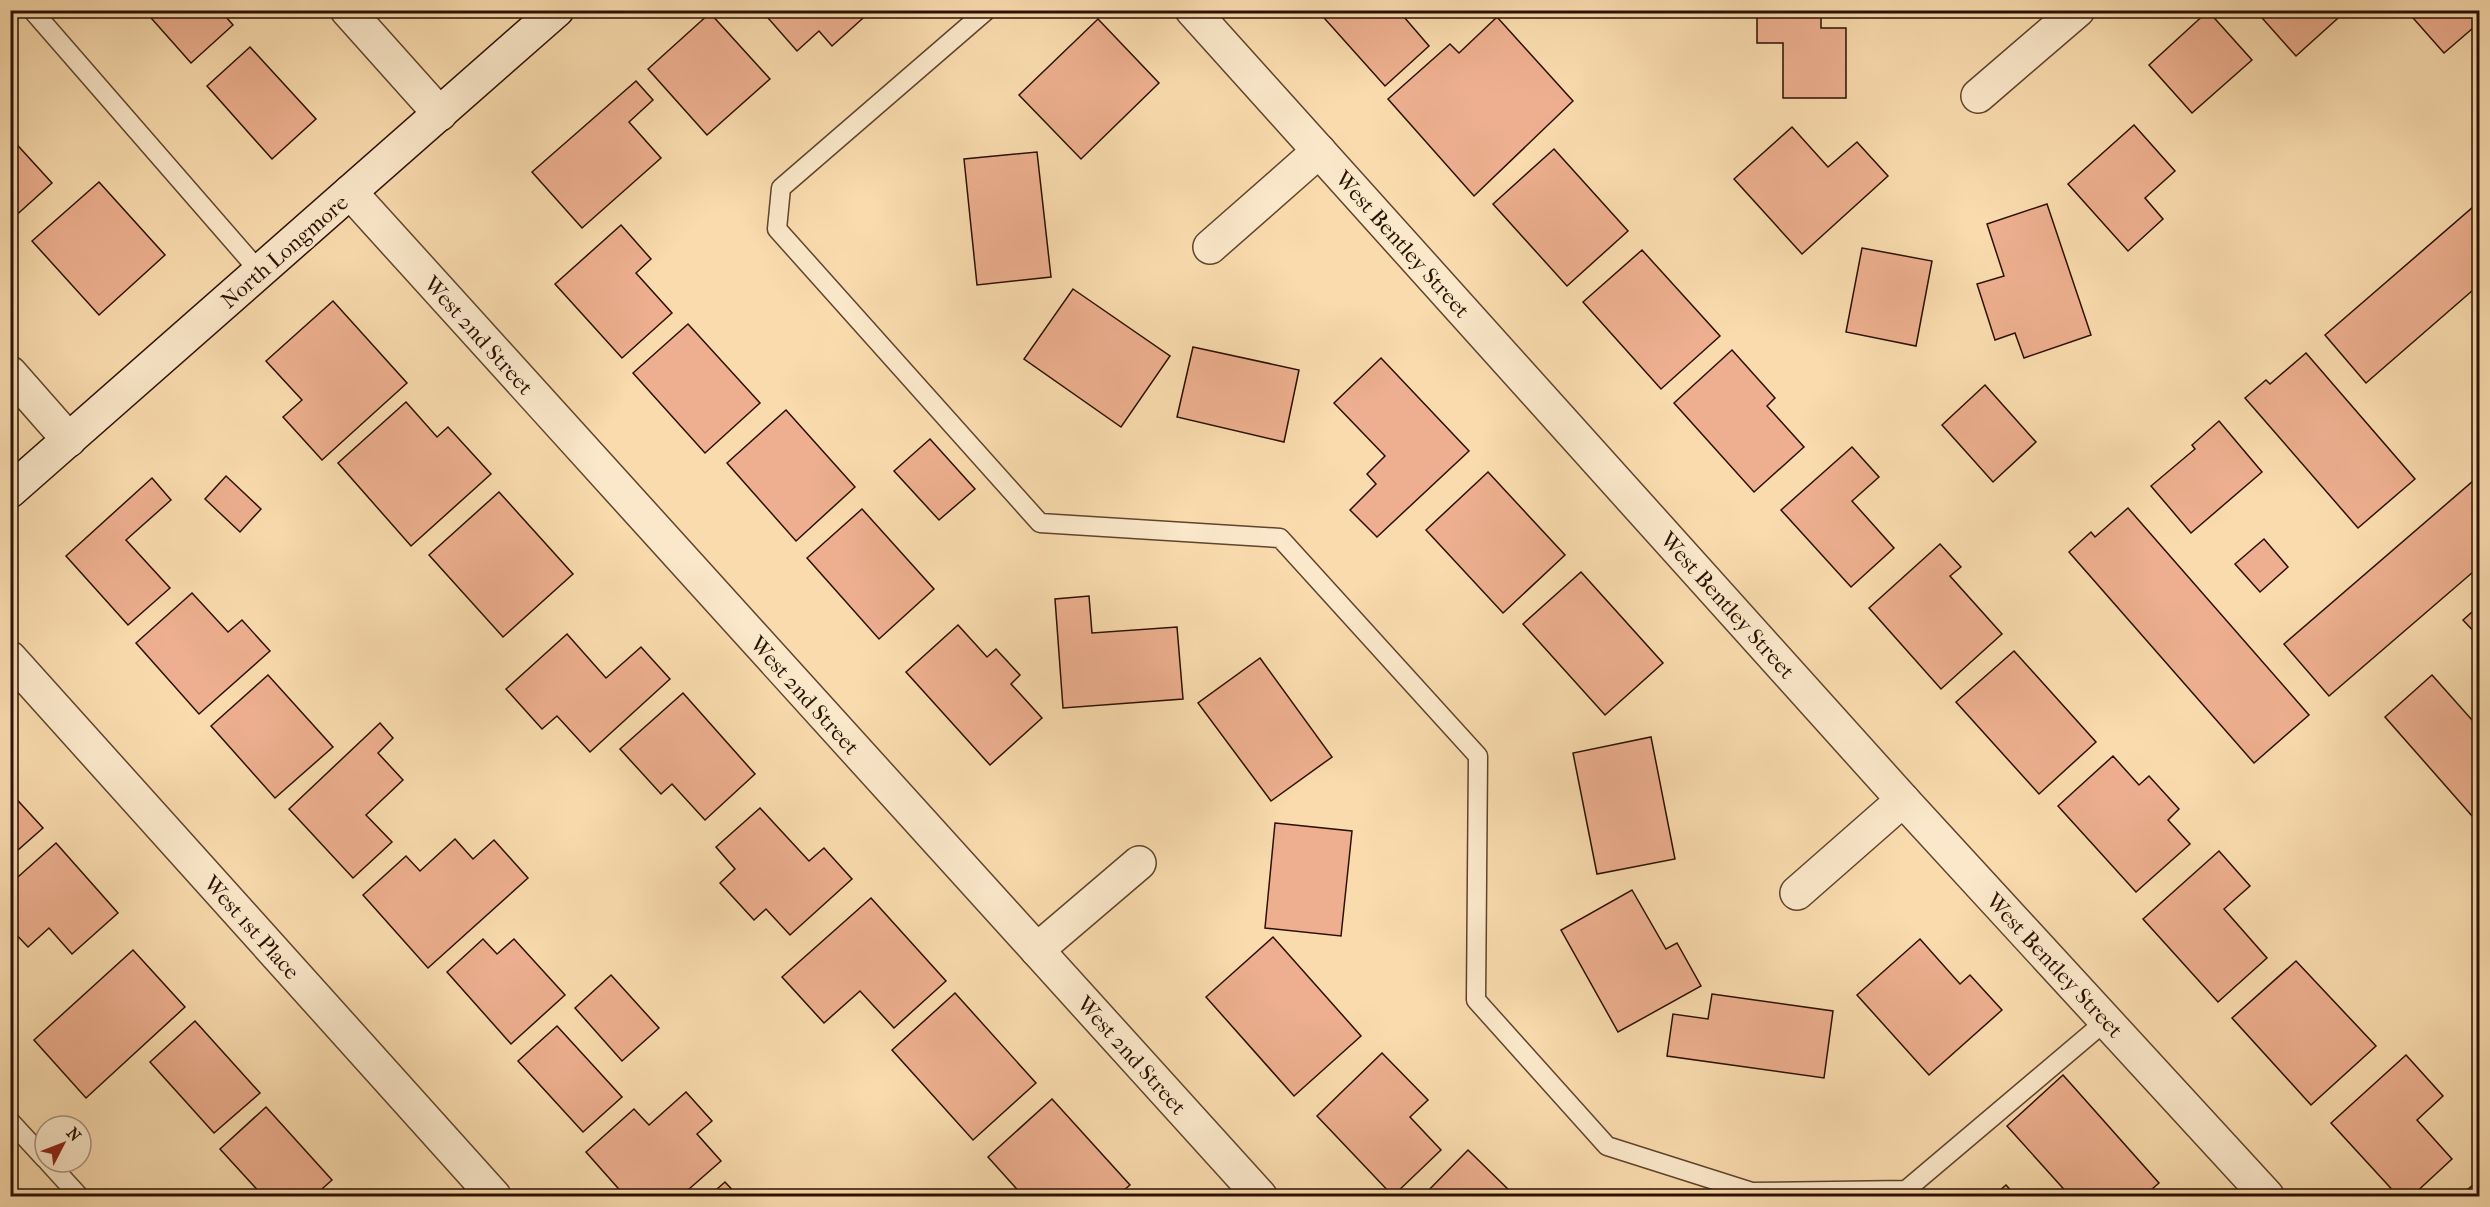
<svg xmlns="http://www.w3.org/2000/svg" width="2490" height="1207" font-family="'IM FELL French Canon',serif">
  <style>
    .building { fill: #edaf8f; stroke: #2c1100; stroke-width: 1.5 }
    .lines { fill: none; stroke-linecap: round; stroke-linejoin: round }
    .lane-casing { stroke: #5f442c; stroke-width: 21 }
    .street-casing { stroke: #5f442c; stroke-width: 36 }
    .secondary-casing { stroke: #2c1100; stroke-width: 36 }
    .lane { stroke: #fbe8ca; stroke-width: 18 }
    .street { stroke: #fbe8ca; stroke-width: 33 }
    .secondary { stroke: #fbe8ca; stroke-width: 33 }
    .labels { text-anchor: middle; stroke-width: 6; stroke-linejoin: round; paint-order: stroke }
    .street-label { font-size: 22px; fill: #2c1100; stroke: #fbe8ca }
  </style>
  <rect width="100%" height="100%" fill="#f9dbae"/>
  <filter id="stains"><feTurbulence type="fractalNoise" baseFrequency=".00333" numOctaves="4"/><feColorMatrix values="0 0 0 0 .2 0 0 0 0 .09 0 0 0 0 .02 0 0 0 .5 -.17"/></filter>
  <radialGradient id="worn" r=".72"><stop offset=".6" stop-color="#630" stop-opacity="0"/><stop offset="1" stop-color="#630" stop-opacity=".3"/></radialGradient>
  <g class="building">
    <polygon points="144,10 220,10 233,25 191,63"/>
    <polygon points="761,10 872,10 832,46 819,31 797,51"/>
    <polygon points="1317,10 1398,10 1429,46 1385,86"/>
    <polygon points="1757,10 1821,10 1821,28 1846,28 1846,98 1783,98 1783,43 1757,43"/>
    <polygon points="2255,10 2347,10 2296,56"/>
    <polygon points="2406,10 2480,10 2480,22 2444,53"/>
    <polygon points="2208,11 2252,60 2192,113 2149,65"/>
    <polygon points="710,13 770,79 707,135 648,69"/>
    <polygon points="1497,17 1573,101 1474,196 1388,99 1450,44 1459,53"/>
    <polygon points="1098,19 1159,83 1081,159 1019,95"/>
    <polygon points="250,47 316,119 272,159 207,86"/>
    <polygon points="636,81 653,100 629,122 661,158 582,228 532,172"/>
    <polygon points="2134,125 2175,171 2145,198 2163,219 2128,251 2068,184"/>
    <polygon points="1792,127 1828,167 1857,142 1888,176 1802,254 1734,179"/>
    <polygon points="10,137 52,183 12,219 10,217"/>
    <polygon points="1554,149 1628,231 1567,286 1493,204"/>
    <polygon points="1037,152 1051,277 977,285 964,159"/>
    <polygon points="99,182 165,255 99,315 32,241"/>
    <polygon points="2480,201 2480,284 2366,383 2325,335"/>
    <polygon points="2047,204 2091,335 2024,358 2015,333 1995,340 1977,284 2004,276 1987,224"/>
    <polygon points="621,225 651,259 636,273 672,313 622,358 555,284"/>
    <polygon points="1862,248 1932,261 1916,346 1846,332"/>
    <polygon points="1642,250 1720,336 1661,389 1583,302"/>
    <polygon points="1073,289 1170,356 1121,427 1024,359"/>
    <polygon points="333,301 407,383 322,460 283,417 302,400 266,361"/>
    <polygon points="688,324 760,403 705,453 633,373"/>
    <polygon points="1193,347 1299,370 1284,442 1177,417"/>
    <polygon points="1732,350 1775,398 1767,406 1804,447 1754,492 1674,403"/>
    <polygon points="2306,353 2415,479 2358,528 2245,398 2266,380 2270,384"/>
    <polygon points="1381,358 1469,451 1377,537 1350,510 1376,484 1367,474 1385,456 1334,403"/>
    <polygon points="1985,385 2036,442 1993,482 1942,425"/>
    <polygon points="406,402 437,437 448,427 491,474 411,546 338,463"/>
    <polygon points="786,410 855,487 796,541 727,463"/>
    <polygon points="2219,421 2262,472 2191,533 2151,486 2195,449 2192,445"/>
    <polygon points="930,439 975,489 939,520 894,471"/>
    <polygon points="1852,447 1879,477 1852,501 1894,548 1851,587 1781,510"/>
    <polygon points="1488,472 1565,555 1503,613 1426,530"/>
    <polygon points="2480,475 2480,566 2329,696 2284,644"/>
    <polygon points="226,476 261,509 240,532 205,499"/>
    <polygon points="152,478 171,500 126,540 170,588 128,625 66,556"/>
    <polygon points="499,492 573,574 503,637 429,555"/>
    <polygon points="2128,508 2309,715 2254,763 2069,552 2091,532 2095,537"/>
    <polygon points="862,509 934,589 879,639 807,558"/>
    <polygon points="2264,539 2288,567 2260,592 2235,564"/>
    <polygon points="1940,544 1961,567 1950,576 2002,634 1941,689 1869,608"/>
    <polygon points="1581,572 1663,663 1605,715 1523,624"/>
    <polygon points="192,593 228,632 242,620 270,651 199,714 136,643"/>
    <polygon points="1089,596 1092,633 1177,627 1183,699 1063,708 1055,599"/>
    <polygon points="2480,605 2480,638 2463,620"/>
    <polygon points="958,625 987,657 996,649 1020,675 1011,684 1042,718 990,765 906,672"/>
    <polygon points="567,634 606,678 641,647 670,679 590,752 557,716 542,729 506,689"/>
    <polygon points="2014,651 2096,742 2039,794 1956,702"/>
    <polygon points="1260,658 1332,757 1271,801 1198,703"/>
    <polygon points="268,675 333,747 275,798 211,726"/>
    <polygon points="2432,675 2480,729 2480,825 2385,717"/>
    <polygon points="683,693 755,774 705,820 672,784 661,794 620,749"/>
    <polygon points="380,723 393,738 378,753 403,780 366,815 392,842 353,878 289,809"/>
    <polygon points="1651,737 1675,859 1597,874 1573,753"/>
    <polygon points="2113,756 2139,785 2149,776 2179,809 2168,820 2190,844 2136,892 2058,806"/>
    <polygon points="10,792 43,828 10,857"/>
    <polygon points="760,808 809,861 824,848 852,879 790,935 766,909 754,920 720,883 735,869 716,847"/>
    <polygon points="1275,823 1352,831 1341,936 1265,928"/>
    <polygon points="455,839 473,859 494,840 528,878 428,968 363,895 406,856 420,871"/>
    <polygon points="56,843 118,913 72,954 49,928 28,947 10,928 10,884"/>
    <polygon points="2219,851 2250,886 2224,909 2267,958 2218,1002 2143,919"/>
    <polygon points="1632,890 1666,949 1677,943 1701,986 1618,1032 1561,930"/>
    <polygon points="871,898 946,981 894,1028 860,991 824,1023 782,977"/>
    <polygon points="1273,937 1361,1036 1294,1096 1206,997"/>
    <polygon points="483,939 497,954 514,939 565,995 511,1044 447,972"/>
    <polygon points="1920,939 1960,984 1970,975 2002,1010 1929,1075 1857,995"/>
    <polygon points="133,950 185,1007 86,1098 34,1040"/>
    <polygon points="2296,961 2376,1046 2311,1105 2232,1018"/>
    <polygon points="611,975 659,1028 622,1061 575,1008"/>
    <polygon points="955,993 1036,1083 973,1140 892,1050"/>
    <polygon points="1712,994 1833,1011 1824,1078 1667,1056 1673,1014 1708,1019"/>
    <polygon points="195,1021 260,1093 214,1133 150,1062"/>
    <polygon points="557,1026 622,1097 583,1132 518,1061"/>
    <polygon points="1382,1053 1428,1100 1410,1117 1441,1150 1393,1196 1317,1116"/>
    <polygon points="2406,1055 2443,1096 2417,1120 2452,1159 2412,1196 2398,1196 2331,1123"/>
    <polygon points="2063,1075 2159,1183 2144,1196 2070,1196 2007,1126"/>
    <polygon points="686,1092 712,1121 697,1134 721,1161 681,1196 625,1196 586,1152 634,1109 649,1125"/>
    <polygon points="1052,1099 1130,1185 1117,1196 1023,1196 988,1157"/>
    <polygon points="266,1107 332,1180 314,1196 263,1196 220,1149"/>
    <polygon points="1468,1150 1515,1196 1423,1196"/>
    <polygon points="2480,1179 2480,1196 2460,1196"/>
    <polygon points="725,1182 738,1196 709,1196"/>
    <polygon points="2006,1185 2016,1196 1993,1196"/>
  </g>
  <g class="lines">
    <g class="lane-casing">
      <g id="lane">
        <polyline points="32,10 260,272"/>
        <polyline points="987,10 781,188 777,229 1040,523 1280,538 1478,756 1476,1000 1607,1146 1752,1192 1906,1190 2107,1020"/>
        <polyline points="10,1121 45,1159"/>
        <polyline points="48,1162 79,1196"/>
      </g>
    </g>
    <g class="street-casing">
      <g id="street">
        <polyline points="347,10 440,114"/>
        <polyline points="1192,10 1903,800 2267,1196"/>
        <polyline points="1978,96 2078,10"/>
        <polyline points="350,192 1260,1196"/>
        <polyline points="1210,247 1319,151"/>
        <polyline points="10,373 69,440"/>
        <polyline points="10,658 494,1196"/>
        <polyline points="1797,893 1903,800"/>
        <polyline points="1037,950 1139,863"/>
      </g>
    </g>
    <g class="secondary-casing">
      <polyline id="secondary" points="10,491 557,10"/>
    </g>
    <use href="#lane" class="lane"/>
    <use href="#street" class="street"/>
    <use href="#secondary" class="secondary"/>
  </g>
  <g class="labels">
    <g class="street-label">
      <text transform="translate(1403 244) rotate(48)" y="8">West Bentley Street</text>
      <text transform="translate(284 251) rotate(-41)" y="8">North Longmore</text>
      <text transform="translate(479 335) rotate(48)" y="8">West 2nd Street</text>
      <text transform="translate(1728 605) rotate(48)" y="8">West Bentley Street</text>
      <text transform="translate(805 695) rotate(48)" y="8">West 2nd Street</text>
      <text transform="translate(252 927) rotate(48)" y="8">West 1st Place</text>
      <text transform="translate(2055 965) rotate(47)" y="8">West Bentley Street</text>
      <text transform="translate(1132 1055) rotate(48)" y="8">West 2nd Street</text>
    </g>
  </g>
  <rect width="2490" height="1207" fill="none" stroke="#f9dbae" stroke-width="36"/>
  <rect x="12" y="12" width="2466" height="1183" fill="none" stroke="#2c1100" stroke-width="3"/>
  <rect x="18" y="18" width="2454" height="1171" fill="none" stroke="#2c1100" stroke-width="1.5"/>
  <g transform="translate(63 1144) rotate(48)"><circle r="28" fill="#fbe8ca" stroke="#a89279" stroke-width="1.5"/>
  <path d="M0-4.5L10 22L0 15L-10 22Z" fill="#8f2418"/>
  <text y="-9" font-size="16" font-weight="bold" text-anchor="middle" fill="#2c1100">N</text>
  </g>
  <rect width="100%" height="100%" filter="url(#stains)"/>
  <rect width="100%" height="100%" fill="url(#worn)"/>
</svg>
